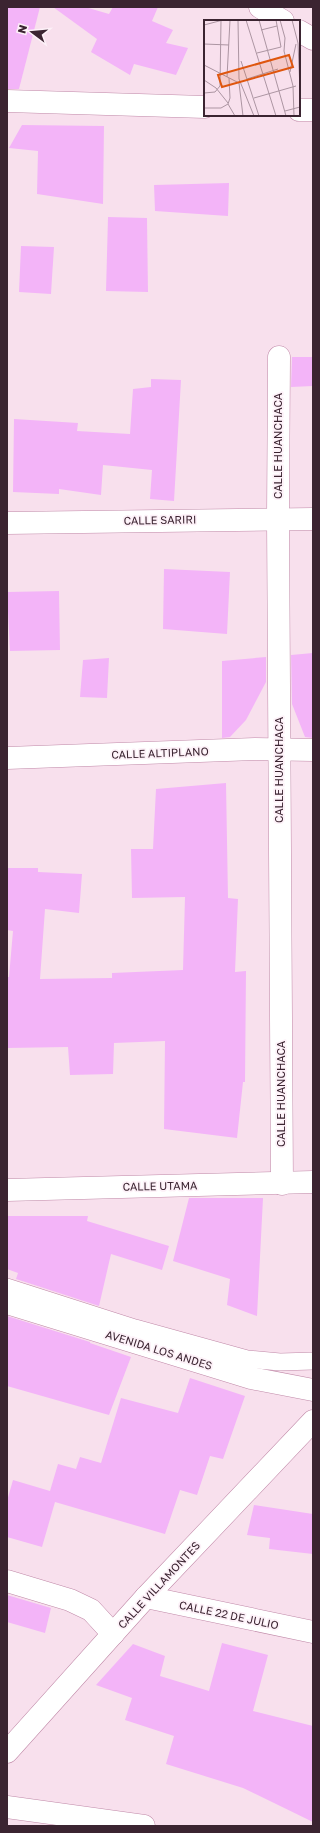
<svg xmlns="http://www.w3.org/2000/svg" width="320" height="1833" font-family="'Golos Text',sans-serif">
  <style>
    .building { fill: #f3b4f8 }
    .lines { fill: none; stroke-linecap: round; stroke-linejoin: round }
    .lane-casing { stroke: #c089a8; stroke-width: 18 }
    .street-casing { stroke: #c089a8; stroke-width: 23 }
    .secondary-casing { stroke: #c089a8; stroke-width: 23 }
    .lane { stroke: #fff; stroke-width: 17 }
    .street { stroke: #fff; stroke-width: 22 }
    .secondary { stroke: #fff; stroke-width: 22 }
    .labels { text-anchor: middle; stroke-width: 3.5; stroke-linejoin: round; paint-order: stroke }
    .street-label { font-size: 11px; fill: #3b2431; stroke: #fdf1f8 }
    .inset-road { fill: none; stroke: #ac95a2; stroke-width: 1 }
    .view { fill: #df560e; fill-opacity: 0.15; stroke: #df560e; stroke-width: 2 }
    .inset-edge { fill: none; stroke: #3b2431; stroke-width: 2 }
  </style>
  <rect width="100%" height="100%" fill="#f8e0ed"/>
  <g class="building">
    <polygon points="7,7 40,7 19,89 7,89"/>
    <polygon points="53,7 85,7 109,14 113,7 158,7 152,21 173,30 166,43 188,48 176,75 134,64 130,75 91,52 97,39"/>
    <polygon points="22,125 104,126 103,204 37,194 38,151 9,148"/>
    <polygon points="229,183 228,216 155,211 154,185"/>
    <polygon points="108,217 147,218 148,292 106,291"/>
    <polygon points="21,246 54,247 51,294 19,292"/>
    <polygon points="292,357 313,357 313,386 291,387"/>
    <polygon points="151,379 181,380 174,501 150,499 152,470 103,465 101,495 59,489 59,494 13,492 14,419 78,423 77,431 130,434 133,389 151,387"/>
    <polygon points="164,569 230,572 227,634 163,629"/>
    <polygon points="59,591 60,650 10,651 7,592"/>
    <polygon points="313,653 313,738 305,737 292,704 291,655"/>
    <polygon points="266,657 266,682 246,720 230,737 222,738 222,661"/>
    <polygon points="109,658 107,698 80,697 83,660"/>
    <polygon points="226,783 228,898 238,899 235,972 246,971 245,1082 243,1082 237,1138 164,1129 165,1041 114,1043 113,1074 70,1075 68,1047 7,1048 7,977 9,977 13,931 7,930 7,868 38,868 38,872 82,874 79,913 45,909 40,979 112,978 112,973 183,970 185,897 132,898 131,849 153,849 156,789"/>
    <polygon points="189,1198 263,1198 257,1316 227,1305 230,1279 173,1261"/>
    <polygon points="7,1216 88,1216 87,1221 169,1246 162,1270 111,1254 99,1306 16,1279 18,1273 7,1269"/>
    <polygon points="7,1316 90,1342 90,1343 131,1357 109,1415 7,1386"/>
    <polygon points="190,1378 245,1396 223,1459 210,1456 197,1495 180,1490 165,1534 55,1502 42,1547 7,1537 7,1501 13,1480 50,1491 58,1464 76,1469 80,1457 101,1463 121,1398 178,1413"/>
    <polygon points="254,1505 313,1514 313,1554 269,1549 270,1538 247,1535"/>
    <polygon points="7,1595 51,1608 45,1633 7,1622"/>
    <polygon points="222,1643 268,1655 253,1711 313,1726 313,1822 243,1788 166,1764 174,1736 125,1720 132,1698 96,1685 133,1644 165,1656 160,1676 209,1691"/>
  </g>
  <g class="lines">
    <g class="lane-casing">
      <polyline id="lane" points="7,1287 135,1328 247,1359 280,1362 313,1361"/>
    </g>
    <g class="street-casing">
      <g id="street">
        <polyline points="260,7 283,21"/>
        <polyline points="299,31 313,39"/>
        <polyline points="7,101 205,107"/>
        <polyline points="299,110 313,110"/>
        <polyline points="279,357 278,519 282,1184"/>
        <polyline points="7,523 313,519"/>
        <polyline points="7,758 255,749 313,750"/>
        <polyline points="7,1581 70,1600 91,1610 113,1634"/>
        <polyline points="146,1597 313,1632"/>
        <polyline points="7,1752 146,1597 313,1421"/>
      </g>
    </g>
    <g class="secondary-casing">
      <g id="secondary">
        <polyline points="7,1190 313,1182"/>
        <polyline points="7,1303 251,1378 313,1390"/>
        <polyline points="7,1807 144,1826"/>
      </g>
    </g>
    <use href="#lane" class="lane"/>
    <use href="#street" class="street"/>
    <use href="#secondary" class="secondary"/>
  </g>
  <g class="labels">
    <g class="street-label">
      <text transform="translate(278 446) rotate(-90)" y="4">CALLE HUANCHACA</text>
      <text transform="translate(160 520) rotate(-1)" y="4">CALLE SARIRI</text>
      <text transform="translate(160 753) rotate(-2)" y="4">CALLE ALTIPLANO</text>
      <text transform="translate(279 770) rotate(-90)" y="4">CALLE HUANCHACA</text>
      <text transform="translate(281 1094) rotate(-90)" y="4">CALLE HUANCHACA</text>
      <text transform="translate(160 1186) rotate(-1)" y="4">CALLE UTAMA</text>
      <text transform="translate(159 1350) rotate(17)" y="4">AVENIDA LOS ANDES</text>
      <text transform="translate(159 1585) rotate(-47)" y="4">CALLE VILLAMONTES</text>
      <text transform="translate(229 1615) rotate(12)" y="4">CALLE 22 DE JULIO</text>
    </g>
  </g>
  <g transform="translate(204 20)">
    <rect width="96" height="96" fill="#f8e0ed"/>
    <path class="inset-road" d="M34,0l1,59 15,37M42,0l30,96M55,0l27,96M76,0l5,18 -1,13 9,35 1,30M88,0l6,23 2,47M0,5l19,-5M57,10l16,-4M0,24l25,1M53,33l24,-6 -5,-27M37,41l18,55M0,45l35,18M86,52l6,-28M23,57l3,-57M43,59l31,-10M0,60l12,8 12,15M35,63l4,33M0,73l11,-1 5,-6 1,-66M50,78l42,-12M24,84l7,12M0,88h17l7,-4 2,-6 -1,-20M81,91l15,-4"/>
    <path class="view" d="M85,35l4,12 -71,20 -4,-12z"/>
    <rect width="96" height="96" class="inset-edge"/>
  </g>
  <rect width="320" height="1833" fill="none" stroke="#3b2431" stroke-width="16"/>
  <g transform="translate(32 32) rotate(286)" stroke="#fdf1f8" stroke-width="3" paint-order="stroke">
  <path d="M0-3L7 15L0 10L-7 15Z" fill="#3b2431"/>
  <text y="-6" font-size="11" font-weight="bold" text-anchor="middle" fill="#3b2431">N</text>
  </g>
</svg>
